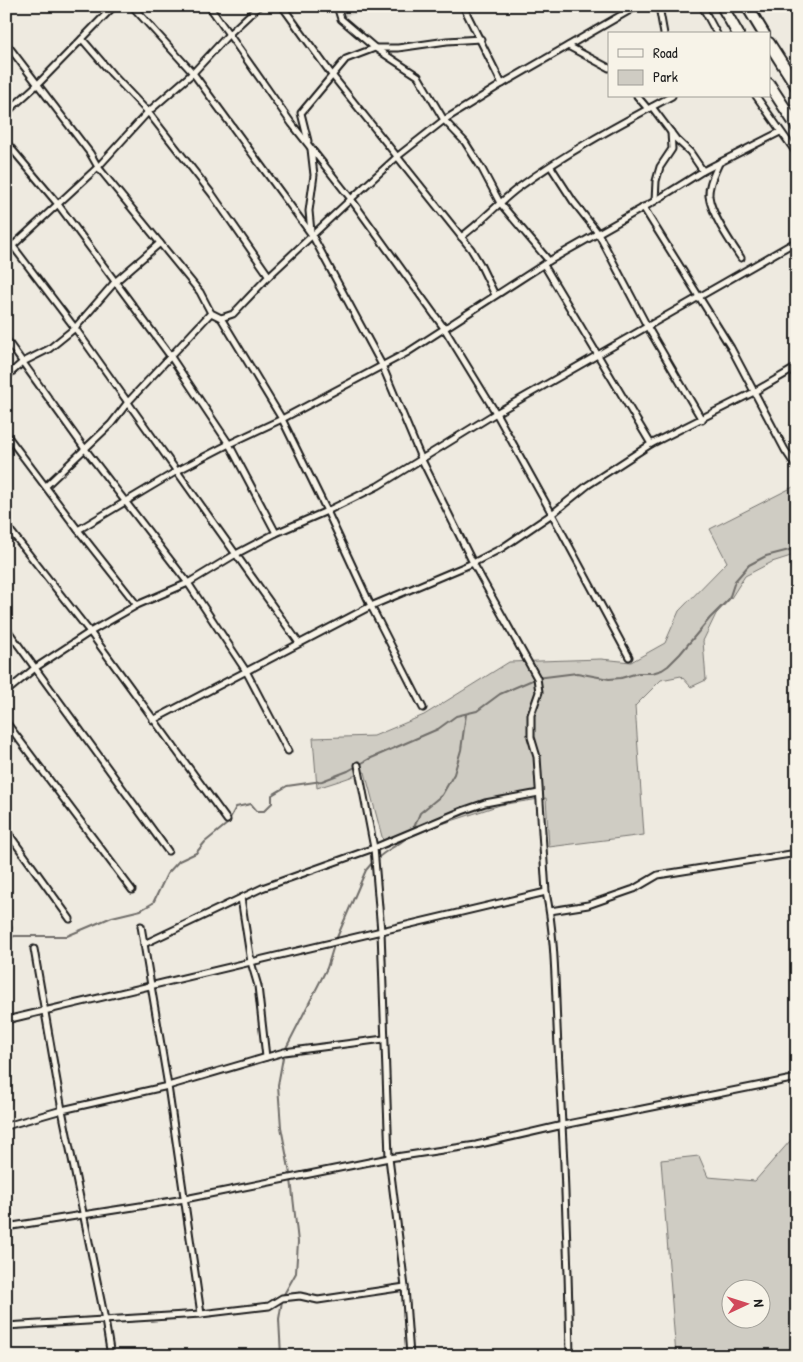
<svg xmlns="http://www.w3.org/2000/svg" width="803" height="1362" font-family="'Patrick Hand',sans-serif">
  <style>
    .industrial { fill: url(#industrial-grid) }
    .green { fill: #cfccc3; stroke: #767470; fill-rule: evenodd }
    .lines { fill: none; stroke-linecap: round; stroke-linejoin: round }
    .stream { stroke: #6f6d69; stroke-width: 2 }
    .street-casing { stroke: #1c1c1c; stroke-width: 9 }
    .highway-casing { stroke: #1c1c1c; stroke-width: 14 }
    .street { stroke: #f7f3e8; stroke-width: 5 }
    .highway { stroke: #f7f3e8; stroke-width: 10 }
  </style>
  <defs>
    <pattern id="industrial-grid" width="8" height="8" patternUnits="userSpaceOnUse" patternTransform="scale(1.25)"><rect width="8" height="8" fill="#dedbd1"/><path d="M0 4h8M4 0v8" fill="none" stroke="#bebbb3"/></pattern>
  </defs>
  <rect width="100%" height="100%" fill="#eeeae0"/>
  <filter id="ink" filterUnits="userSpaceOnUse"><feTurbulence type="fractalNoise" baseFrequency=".02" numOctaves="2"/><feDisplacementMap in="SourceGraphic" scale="10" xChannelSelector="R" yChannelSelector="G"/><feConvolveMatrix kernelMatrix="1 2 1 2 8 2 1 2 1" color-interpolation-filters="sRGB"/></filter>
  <g filter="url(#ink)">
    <polygon class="industrial" points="343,6 392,6 345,16"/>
    <g class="green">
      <polygon points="797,485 797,554 772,562 745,576 731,598 716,614 703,641 706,680 691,687 681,676 661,680 635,706 644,835 549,847 546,798 500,805 436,826 385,848 365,772 342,780 317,788 313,738 374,736 424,715 509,662 601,659 631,662 665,643 679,611 727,562 710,529"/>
      <path d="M797,1133v223h-121l-15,-196 38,-4 9,21 47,4zM730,1290h30v30h-30z"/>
    </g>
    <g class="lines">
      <g class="stream">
        <polyline points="413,830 420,813 442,795 454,774 461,750 466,714"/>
        <path d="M377,859c9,-10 22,-13 31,-23"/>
        <polyline points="6,938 15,936 67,936 112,917 141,910 153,903 167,874 179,861 196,853 205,842 227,824 236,807 251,804 257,811 264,811 272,803 272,795 287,786 322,781 348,771 369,759 438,729 456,716 477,711 500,694 537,678 577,673 609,679 621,678 638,673 652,673 662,670 668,666 680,654 710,618 729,599 735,581 749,565 766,556 797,548"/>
        <polyline points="283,1296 296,1273 298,1242 291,1179 281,1127 278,1085 284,1052 327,968 335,942 366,870 373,862"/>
        <polyline points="281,1356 279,1319 282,1301"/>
      </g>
      <g class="street-casing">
        <g id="street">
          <path d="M132,6l61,67 119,162 70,130 39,93 52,105 64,115 2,14 -8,23v22l6,20 9,135c10,48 9,104 12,154 6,103 10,206 12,310"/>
          <polyline points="209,6 292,124 351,199 444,328 496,413 552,514 629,657"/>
          <polyline points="282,6 332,75 471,249 480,264 495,295"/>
          <polyline points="337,6 341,19 375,48 418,76 444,120 465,142 482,169 500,203 549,261"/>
          <polyline points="463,6 502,84"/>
          <polyline points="661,6 660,12 664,34"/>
          <polyline points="702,6 717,34"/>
          <polyline points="82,39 112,74 148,112 212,194 269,276"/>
          <polyline points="6,43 90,153 98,167 200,292 211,313 221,318 282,419 327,511 371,606 423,708"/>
          <polyline points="568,46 609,68"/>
          <polyline points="637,96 648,109"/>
          <polyline points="756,96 797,154"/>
          <polyline points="652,107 676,139 690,152 703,171"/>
          <polyline points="6,113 38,84 114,6"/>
          <polyline points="308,141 301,113 346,59 375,48 398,48 447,41 481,39"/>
          <polyline points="6,142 57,203 171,357 229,444 276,533"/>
          <polyline points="311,149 314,175 309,211 311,232"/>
          <path d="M719,163c-4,10 -11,21 -10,33 2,18 22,47 32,62"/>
          <polyline points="551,167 573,201 598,233 647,326 702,420"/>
          <polyline points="655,201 656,181 660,167 672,149 671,132"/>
          <polyline points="643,207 731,348 785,450 797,468"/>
          <polyline points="6,237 75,328 299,643"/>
          <path d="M461,237c20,-14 37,-34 57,-49 49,-36 102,-64 154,-92"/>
          <polyline points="6,252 98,167 148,112 193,73 229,34 259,6"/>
          <polyline points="544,265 651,444"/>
          <polyline points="221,318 233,314 269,276 351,199 398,156 444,120 502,84 637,6"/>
          <polyline points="6,339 85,449 188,583 246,671 288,751"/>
          <polyline points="6,381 7,376 23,362 49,349 75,328 115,282 160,243"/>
          <polyline points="6,434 78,530 137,605"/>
          <polyline points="46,486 111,424 128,402 211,313"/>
          <polyline points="6,525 90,632 227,820"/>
          <polyline points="78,530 177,471 229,444 282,419 408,352 549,261 655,201 703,171 780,132"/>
          <polyline points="6,628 168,851"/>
          <polyline points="6,692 35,668 90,632 137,605 188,583 236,554 276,533 327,511 378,486 496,413 797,241"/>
          <polyline points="153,720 371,606 473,563 502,548 552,514 588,485 651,444 754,392 797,367"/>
          <polyline points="6,722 132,890"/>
          <polyline points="358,765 374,848 381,931 389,1158 405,1287 410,1356"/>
          <polyline points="6,830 70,919"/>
          <polyline points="241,898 251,962 258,986 266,1057"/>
          <polyline points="550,911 588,905 634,889 658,875 797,853"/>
          <polyline points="6,926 8,928"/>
          <polyline points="141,926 168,1086 201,1314"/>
          <polyline points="144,944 262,888 374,848 462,811 485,803 539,793"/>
          <polyline points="34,949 62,1110 105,1320 111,1356"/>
          <polyline points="6,1020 546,892"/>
          <polyline points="6,1126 62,1110 168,1086 284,1052 384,1039"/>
          <polyline points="6,1227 185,1199 389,1158 476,1145 563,1125 797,1078"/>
          <polyline points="6,1326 201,1314 269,1306 282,1298 300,1296 318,1300 405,1287"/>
        </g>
      </g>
      <g class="highway-casing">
        <g id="highway">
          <polyline points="722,6 738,34"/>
          <polyline points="747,6 764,34"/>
          <polyline points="769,43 797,87"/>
          <polyline points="769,84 797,127"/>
        </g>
      </g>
      <use href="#street" class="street"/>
      <use href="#highway" class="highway"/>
    </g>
  </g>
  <rect width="803" height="1362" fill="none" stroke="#f7f3e8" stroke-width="25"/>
  <rect x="12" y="12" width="778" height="1337" fill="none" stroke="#1c1c1c" stroke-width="2" filter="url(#ink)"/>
  <rect x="608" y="32" width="162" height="65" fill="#f7f3e8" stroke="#9f9d96"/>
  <rect x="618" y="49" width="25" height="8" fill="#f7f3e8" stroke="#9f9d96"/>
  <text x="653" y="58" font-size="15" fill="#1c1c1c">Road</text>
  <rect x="618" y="70" width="25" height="15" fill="#cfccc3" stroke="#9f9d96"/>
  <text x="653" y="82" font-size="15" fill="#1c1c1c">Park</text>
  <g transform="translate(746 1304) rotate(86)"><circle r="24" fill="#f7f3e8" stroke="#9f9d96"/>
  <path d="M0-4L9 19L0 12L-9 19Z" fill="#d1495b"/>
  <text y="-8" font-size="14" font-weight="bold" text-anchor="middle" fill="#1c1c1c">N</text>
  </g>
</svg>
